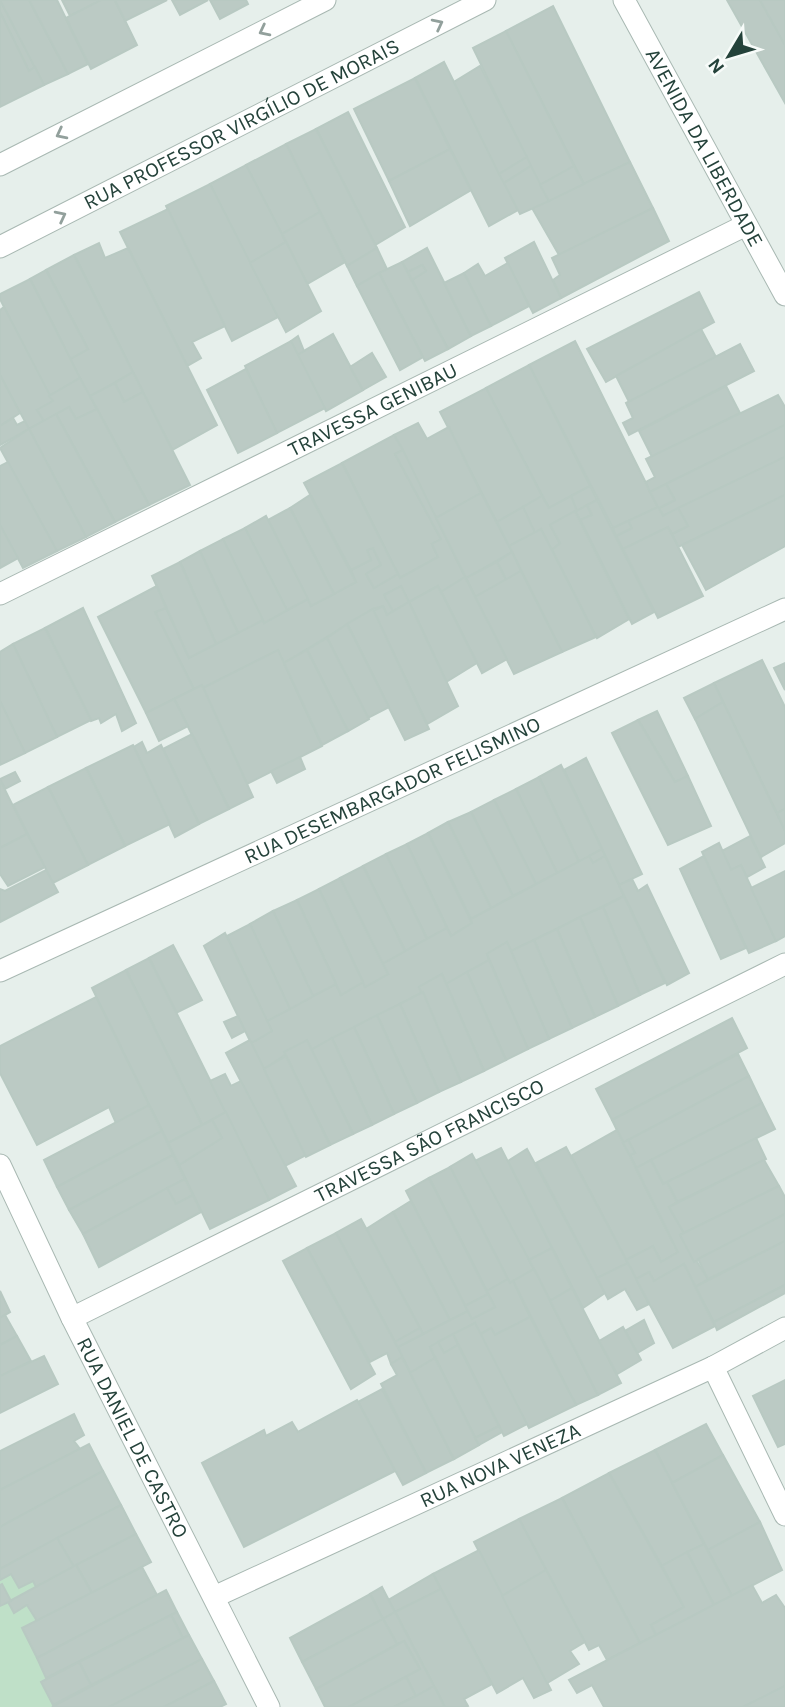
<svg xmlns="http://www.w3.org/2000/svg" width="785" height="1707" font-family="Karla,sans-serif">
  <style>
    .green { fill: #bfe0c8 }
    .building { fill: #bbcac4; stroke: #b8c9c2; stroke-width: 2 }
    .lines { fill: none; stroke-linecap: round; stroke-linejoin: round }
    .street-casing { stroke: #a8b8b2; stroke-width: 23 }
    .street { stroke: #fff; stroke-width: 21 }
    .oneway { stroke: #92a09c }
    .labels { text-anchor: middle; stroke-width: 5; stroke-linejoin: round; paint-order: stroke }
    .street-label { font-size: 21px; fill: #24423a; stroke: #f7fbf9 }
  </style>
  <rect width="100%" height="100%" fill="#e6efeb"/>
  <polygon class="green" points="0,1457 105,1578 176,1691 182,1707 0,1707"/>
  <g class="building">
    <polygon points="0,0 35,67 29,71 0,12"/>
    <polygon points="0,0 29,0 68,74 44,85"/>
    <polygon points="29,0 57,0 88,64 68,74"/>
    <polygon points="62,0 101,0 70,16"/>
    <polygon points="101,0 115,0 137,45 91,69 66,18"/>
    <polygon points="115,0 167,0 125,21"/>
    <polygon points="172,0 208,0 180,15"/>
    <polygon points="210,0 246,0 248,4 220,19"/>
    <polygon points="727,0 760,0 785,45 785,103"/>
    <polygon points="760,0 785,0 785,45"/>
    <polygon points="553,6 630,162 584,184 506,31"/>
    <polygon points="0,12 29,71 35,67 44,85 0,107"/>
    <polygon points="506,31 574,166 540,185 473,48"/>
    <polygon points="444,62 518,210 489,226 415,78"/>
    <polygon points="480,66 527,157 499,174 454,82"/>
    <polygon points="415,78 450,149 389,181 354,109"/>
    <polygon points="348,112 405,227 375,245 316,129"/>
    <polygon points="316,129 377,248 347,266 286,144"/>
    <polygon points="286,144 320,212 282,234 246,165"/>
    <polygon points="450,149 471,190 410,226 389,181"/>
    <polygon points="527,157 531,166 504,183 499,174"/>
    <polygon points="630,162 653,208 559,255 532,208"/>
    <polygon points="246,165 286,242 250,263 210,184"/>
    <polygon points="531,166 549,201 520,214 504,183"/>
    <polygon points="574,166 584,184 549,201 540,185"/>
    <polygon points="210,184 278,317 232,341 166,206"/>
    <polygon points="653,208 669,241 561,298 553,280 560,275 552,258"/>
    <polygon points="168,209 225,326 192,342 201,358 187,366 120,232"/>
    <polygon points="320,212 345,262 307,284 282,234"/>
    <polygon points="286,242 321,311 286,332 250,263"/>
    <polygon points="534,242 561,298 533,313 505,258"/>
    <polygon points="99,243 105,258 128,248 217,425 172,450 74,255"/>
    <polygon points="377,248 387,269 357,286 347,266"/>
    <polygon points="427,248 471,336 448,349 412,280 426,271 422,265 408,272 402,262"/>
    <polygon points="74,255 133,372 89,397 70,359 88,349 46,270"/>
    <polygon points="402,262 448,349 425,361 379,273"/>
    <polygon points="508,263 529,306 491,326 464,273 478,264 485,276"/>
    <polygon points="422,265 426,271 412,280 408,272"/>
    <polygon points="46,270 88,349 70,359 30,279"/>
    <polygon points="379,273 423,357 400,370 357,286"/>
    <polygon points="464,273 491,326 471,336 444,283"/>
    <polygon points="30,279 80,378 49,396 0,299 0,294"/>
    <polygon points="699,292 714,322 606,382 587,349"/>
    <polygon points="4,307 53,401 37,410 44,421 29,429 0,375 0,310"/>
    <polygon points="701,329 716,357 629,402 616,376"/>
    <polygon points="333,334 363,390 326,411 297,355"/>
    <polygon points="298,336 304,351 297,355 291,341"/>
    <polygon points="291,341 325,408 277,433 245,366"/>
    <polygon points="575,341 658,507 613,528 529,365"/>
    <polygon points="740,344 754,371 629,435 623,423 633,418 626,403"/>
    <polygon points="372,353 386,377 363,390 350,367"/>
    <polygon points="529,365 590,486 549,508 486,388"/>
    <polygon points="246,369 277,433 238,453 207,390"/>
    <polygon points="133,372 143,392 124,402 115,383"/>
    <polygon points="0,375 20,413 0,426"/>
    <polygon points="80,378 97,409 76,419 69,407 44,421 37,410 53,401 49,396"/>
    <polygon points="115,383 124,402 143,392 190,485 149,505 90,396"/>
    <polygon points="726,386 740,413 652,457 639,431"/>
    <polygon points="486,388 542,496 497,522 440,412"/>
    <polygon points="778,395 785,407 785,425 650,492 646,482 655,477 646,459"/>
    <polygon points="69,407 76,419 97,409 149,505 115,522 56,414"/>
    <polygon points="56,414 115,522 86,537 29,429"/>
    <polygon points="13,418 17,425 25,421 29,429 0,445 0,426"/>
    <polygon points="418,423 427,439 449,427 481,493 436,518 394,435"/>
    <polygon points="785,425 785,457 663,516 659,508 675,500 666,484"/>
    <polygon points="29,429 86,537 57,551 0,448"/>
    <polygon points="394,435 403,450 395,454 441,539 432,544 438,557 400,578 342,463"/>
    <polygon points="403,450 465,577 441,592 438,586 409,602 401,586 384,595 393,611 387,615 383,606 373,609 284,663 278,650 203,688 202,685 194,689 155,612 166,608 189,658 263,620 264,623 308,599 311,606 356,582 351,570 371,560 367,550 373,548 381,565 366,574 374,588 398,574 400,578 438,557 432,544 441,539 395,454"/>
    <polygon points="785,457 785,495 678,547 672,534 688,526 678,508"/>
    <polygon points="8,462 57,551 23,568 0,525 0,466"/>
    <polygon points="342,463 398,574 374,588 366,574 381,565 373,548 367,550 371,560 351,570 304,483"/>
    <polygon points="666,484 675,500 659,508 663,516 678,508 688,526 672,534 668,527 623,549 616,536 632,528 628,521 658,507 650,492"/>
    <polygon points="590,486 597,500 577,511 571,496"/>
    <polygon points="481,493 512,552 466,578 436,518"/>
    <polygon points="310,495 356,582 334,594 290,508"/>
    <polygon points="785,495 785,546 706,590 682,545"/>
    <polygon points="542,496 549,508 571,496 577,511 587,505 592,515 580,520 575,511 550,525 560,543 552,550 541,529 535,533 523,507"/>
    <polygon points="597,500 654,612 632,624 580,520 592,515 587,505"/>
    <polygon points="523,507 535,533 509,546 497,522"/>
    <polygon points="290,508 334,594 311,606 268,520"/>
    <polygon points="575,511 629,619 597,638 552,550 560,543 550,525"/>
    <polygon points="266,516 308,599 287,610 245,528"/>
    <polygon points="628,521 632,528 616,536 613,528"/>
    <polygon points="0,525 18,558 0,568"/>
    <polygon points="668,527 703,596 658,618 623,549"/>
    <polygon points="245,528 287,610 264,623 223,539"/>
    <polygon points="541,529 596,637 562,652 509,546"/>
    <polygon points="223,539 263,620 238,633 200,551"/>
    <polygon points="200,551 238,633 216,644 180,562"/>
    <polygon points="512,552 521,571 506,580 497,562"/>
    <polygon points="180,562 216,644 189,658 152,576"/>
    <polygon points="497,562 506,580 475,597 466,578"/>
    <polygon points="521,571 562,652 514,674 475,597"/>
    <polygon points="465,577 507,659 482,673 441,592"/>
    <polygon points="157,586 166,608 155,612 194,689 146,713 98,617"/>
    <polygon points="401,586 409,602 393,611 384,595"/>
    <polygon points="438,586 477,663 446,682 409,602"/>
    <polygon points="409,602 458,706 427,724 373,611 383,606 387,615"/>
    <polygon points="83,608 136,723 122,731 116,714 101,723 99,718 91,721 45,628"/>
    <polygon points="373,609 429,729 405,740 347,624"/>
    <polygon points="347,624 389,707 368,718 327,638"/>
    <polygon points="45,628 91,720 57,737 13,644"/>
    <polygon points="327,638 369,719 348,731 307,650"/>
    <polygon points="13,644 57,737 25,753 0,701 0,652"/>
    <polygon points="278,650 322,746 247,784 203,688"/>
    <polygon points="307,650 348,731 322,745 284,663"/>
    <polygon points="762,660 785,707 785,809 777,813 714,683"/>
    <polygon points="785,663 785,690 774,668"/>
    <polygon points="714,683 723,702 695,719 684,698"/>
    <polygon points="202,685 253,797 229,809 174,699"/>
    <polygon points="174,699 188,726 159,741 146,713"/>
    <polygon points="0,701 25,753 0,765"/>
    <polygon points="723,702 785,831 785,843 761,857 695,719"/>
    <polygon points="657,711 688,776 675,782 638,720"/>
    <polygon points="638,720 675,782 688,776 711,826 668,845 612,733"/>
    <polygon points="192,734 229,809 199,824 163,749"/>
    <polygon points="142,742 147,753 161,745 199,824 175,837 134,747"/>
    <polygon points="133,745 170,824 125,846 86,768"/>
    <polygon points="300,757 305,769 277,783 271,771"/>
    <polygon points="586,758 642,874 619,885 564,770"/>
    <polygon points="561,765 602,849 579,862 539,777"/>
    <polygon points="86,768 125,846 88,865 48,787"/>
    <polygon points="15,772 20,781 5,789 0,779"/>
    <polygon points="539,777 579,862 557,873 516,789"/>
    <polygon points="1,782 27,834 0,848 0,783"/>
    <polygon points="48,787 88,865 53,883 13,805"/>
    <polygon points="516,789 557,873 536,884 494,800"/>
    <polygon points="494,800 536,884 513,896 471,812"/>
    <polygon points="785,809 785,831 777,813"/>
    <polygon points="471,812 513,896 491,908 448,822"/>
    <polygon points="448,822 491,908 471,919 428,833"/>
    <polygon points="428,833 472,923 451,936 407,844"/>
    <polygon points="27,834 45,867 8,886 0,874 0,848"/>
    <polygon points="750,836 765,867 747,877 741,865 731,870 722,851"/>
    <polygon points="719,843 731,870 741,865 776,941 749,953 702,852"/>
    <polygon points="407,844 447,928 427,939 386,854"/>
    <polygon points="602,849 605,856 593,863 589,856"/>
    <polygon points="386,854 427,939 405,951 363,866"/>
    <polygon points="589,856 593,863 605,856 624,896 511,951 507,942 487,954 489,960 446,984 442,974 419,987 423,992 311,1050 307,1040 264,1069 251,1043 272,1031 267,1021 336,984 341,995 363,982 365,987 388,974 382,964 447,928 451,936 472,923 471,919"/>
    <polygon points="704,856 746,948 721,959 680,869"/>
    <polygon points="363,866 405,951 382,964 340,878"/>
    <polygon points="46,870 58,892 0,922 0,889 5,891"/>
    <polygon points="785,871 785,936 776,941 751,888"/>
    <polygon points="340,878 388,974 365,987 319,889"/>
    <polygon points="632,879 638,891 647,885 689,973 667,985 619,885"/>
    <polygon points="319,889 363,982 341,995 297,900"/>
    <polygon points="624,896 665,983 640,995 603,907"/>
    <polygon points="297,900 336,984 313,996 273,911"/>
    <polygon points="603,907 640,995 618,1006 580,917"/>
    <polygon points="273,911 313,996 290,1009 250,924"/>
    <polygon points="580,917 618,1006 595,1017 557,929"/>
    <polygon points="250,924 290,1009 267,1021 227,936"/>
    <polygon points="557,929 595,1017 572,1028 534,940"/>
    <polygon points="225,933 272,1031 251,1043 204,946"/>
    <polygon points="534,940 572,1028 549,1039 511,951"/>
    <polygon points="507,942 549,1039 528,1049 487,954"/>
    <polygon points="173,945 202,1000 176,1013 149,958"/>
    <polygon points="149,958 226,1112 202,1125 126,970"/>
    <polygon points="489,960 528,1049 506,1060 467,972"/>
    <polygon points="126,970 202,1125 168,1143 92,988"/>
    <polygon points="467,972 506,1060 484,1071 446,984"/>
    <polygon points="442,974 484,1071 461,1082 419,987"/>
    <polygon points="423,992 461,1082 439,1092 400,1004"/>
    <polygon points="96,997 149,1105 116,1123 109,1107 37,1145 0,1073 0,1046"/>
    <polygon points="400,1004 439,1092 417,1103 377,1015"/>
    <polygon points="377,1015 417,1103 394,1114 354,1027"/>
    <polygon points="238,1016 245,1031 232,1038 224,1022"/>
    <polygon points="732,1018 747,1048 612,1120 596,1089"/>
    <polygon points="354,1027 394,1114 372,1125 332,1038"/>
    <polygon points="332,1038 372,1125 353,1134 311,1050"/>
    <polygon points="250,1040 306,1155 285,1166 226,1053"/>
    <polygon points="307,1040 353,1134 330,1145 284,1052"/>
    <polygon points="738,1054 749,1076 623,1143 612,1120"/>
    <polygon points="286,1056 330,1145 306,1157 264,1069"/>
    <polygon points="225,1074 231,1086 241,1081 296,1186 269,1200 210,1081"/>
    <polygon points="749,1076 762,1103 636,1168 630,1155 635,1153 628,1140"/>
    <polygon points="762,1103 775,1129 663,1184 651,1160"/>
    <polygon points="149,1105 162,1131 57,1187 44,1160"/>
    <polygon points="226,1112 269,1200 210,1229 179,1165 222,1138 212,1120"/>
    <polygon points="212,1120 222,1138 179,1165 168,1143"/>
    <polygon points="617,1130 678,1252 661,1262 653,1246 626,1260 571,1156"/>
    <polygon points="162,1131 173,1155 69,1210 57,1187"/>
    <polygon points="756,1138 766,1159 677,1202 667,1182"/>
    <polygon points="628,1140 635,1153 630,1155 623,1143"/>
    <polygon points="566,1147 628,1263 597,1278 536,1163"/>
    <polygon points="501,1148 552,1248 529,1260 475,1161"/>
    <polygon points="527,1149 605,1293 583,1308 508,1161"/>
    <polygon points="472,1154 534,1269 510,1283 450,1167"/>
    <polygon points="173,1155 185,1179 83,1234 69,1210"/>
    <polygon points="651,1160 663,1184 667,1182 677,1202 669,1207 684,1233 680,1235 708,1279 695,1287 684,1264 654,1281 649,1272 636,1279 626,1260 653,1246 661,1262 678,1252 636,1168"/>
    <polygon points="764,1160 779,1186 684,1233 669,1207"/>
    <polygon points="450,1167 508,1279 487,1291 429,1178"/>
    <polygon points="429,1178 488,1294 465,1306 406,1191"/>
    <polygon points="185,1179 193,1195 176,1204 167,1188"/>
    <polygon points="779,1186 785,1197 785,1214 694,1262 680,1235"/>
    <polygon points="167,1188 176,1204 193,1195 201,1212 99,1267 83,1234"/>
    <polygon points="411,1201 468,1311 450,1320 393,1212"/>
    <polygon points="393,1212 450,1320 423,1334 366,1229"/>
    <polygon points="785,1214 785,1241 708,1279 698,1259"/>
    <polygon points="361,1219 420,1328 395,1342 336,1233"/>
    <polygon points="336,1233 403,1357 391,1364 387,1353 370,1362 307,1248"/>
    <polygon points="785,1241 785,1285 714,1322 695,1287"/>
    <polygon points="307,1248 375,1374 351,1389 283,1261"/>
    <polygon points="552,1248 572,1288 550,1301 529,1260"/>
    <polygon points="628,1263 649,1304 637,1310 625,1289 608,1299 597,1278"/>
    <polygon points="684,1264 715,1326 673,1348 636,1279 649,1272 654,1281"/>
    <polygon points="534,1269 598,1395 576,1405 513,1281"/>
    <polygon points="508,1279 510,1283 513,1281 530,1317 495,1335 491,1328 480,1334 475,1323 430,1347 435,1358 410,1373 398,1347 468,1311 472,1319 495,1307 487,1291"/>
    <polygon points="785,1285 785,1293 717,1330 714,1322"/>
    <polygon points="572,1288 621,1383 598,1395 550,1301"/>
    <polygon points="0,1291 10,1312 0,1318"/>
    <polygon points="488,1294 495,1307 472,1319 465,1306"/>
    <polygon points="5,1315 17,1336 0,1345 0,1318"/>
    <polygon points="530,1317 576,1405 529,1428 480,1335 491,1328 495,1335"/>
    <polygon points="644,1320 654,1343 637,1353 625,1331"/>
    <polygon points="475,1323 527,1424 504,1436 453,1334"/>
    <polygon points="623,1327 641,1360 617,1374 599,1341"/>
    <polygon points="420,1328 423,1334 398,1347 395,1342"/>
    <polygon points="453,1334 458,1345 444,1353 438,1342"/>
    <polygon points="17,1336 31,1361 0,1376 0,1345"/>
    <polygon points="438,1342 444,1353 458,1345 499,1426 475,1438 430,1347"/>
    <polygon points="44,1356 58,1384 0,1413 0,1376"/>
    <polygon points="402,1357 454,1459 426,1473 381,1384 397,1375 391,1364"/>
    <polygon points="435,1358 479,1445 454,1459 410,1373"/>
    <polygon points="785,1380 785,1444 778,1447 753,1396"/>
    <polygon points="382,1389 426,1473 403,1485 358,1402"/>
    <polygon points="357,1400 395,1471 244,1547 202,1463 264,1430 266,1436 292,1422 298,1432"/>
    <polygon points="74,1414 84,1435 74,1441 80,1449 0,1490 0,1451"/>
    <polygon points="706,1424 723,1455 672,1483 655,1450"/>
    <polygon points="499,1426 502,1432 479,1445 475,1438"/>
    <polygon points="89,1444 103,1471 0,1527 0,1490"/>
    <polygon points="655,1450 704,1544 662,1566 609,1473"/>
    <polygon points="723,1455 760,1522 708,1550 672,1483"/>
    <polygon points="103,1471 121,1505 0,1569 0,1527"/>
    <polygon points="609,1473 684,1607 651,1625 656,1635 640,1643 562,1498"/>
    <polygon points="562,1498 640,1643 607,1660 599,1645 589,1650 519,1519"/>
    <polygon points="121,1505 136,1534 74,1567 57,1538"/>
    <polygon points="519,1519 546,1570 502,1596 474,1542"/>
    <polygon points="760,1522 782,1570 732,1596 708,1550"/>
    <polygon points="136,1534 151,1562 92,1593 76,1565"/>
    <polygon points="57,1538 74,1567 36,1587 33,1581 19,1588 11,1574 0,1580 0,1569"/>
    <polygon points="704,1544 732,1596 714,1605 687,1552"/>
    <polygon points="479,1550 551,1690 534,1698 523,1678 497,1693 433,1574"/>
    <polygon points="687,1552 714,1605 656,1635 651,1625 684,1607 662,1566"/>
    <polygon points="76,1565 92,1593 37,1621 27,1605 14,1613 8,1602"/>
    <polygon points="142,1567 157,1595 37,1658 22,1628"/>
    <polygon points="546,1570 585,1642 570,1651 579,1664 547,1683 502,1596"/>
    <polygon points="433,1574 441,1589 395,1612 388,1600"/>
    <polygon points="2,1584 11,1601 0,1606 0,1585"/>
    <polygon points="752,1585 762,1603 776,1595 785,1608 785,1686 743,1707 604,1707 592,1685 577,1693 569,1680"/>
    <polygon points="382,1587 395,1612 383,1619 370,1594"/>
    <polygon points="441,1589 492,1684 464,1699 468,1706 465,1707 445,1707 395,1612"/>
    <polygon points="166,1590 177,1612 46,1678 37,1658"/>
    <polygon points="370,1594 383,1619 302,1662 290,1638"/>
    <polygon points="177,1612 189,1635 183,1638 171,1615"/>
    <polygon points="395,1612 434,1686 416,1696 406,1677 420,1669 404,1641 397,1644 383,1619"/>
    <polygon points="171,1615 183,1638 91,1685 79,1662"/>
    <polygon points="383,1619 397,1644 316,1689 302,1662"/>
    <polygon points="189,1635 202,1659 127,1699 109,1707 52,1707"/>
    <polygon points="404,1641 420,1669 349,1707 325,1707 316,1689"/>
    <polygon points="202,1659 214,1681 164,1707 109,1707"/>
    <polygon points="79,1662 91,1685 53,1705 41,1682"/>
    <polygon points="406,1677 416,1696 394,1707 349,1707"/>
    <polygon points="214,1681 226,1704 220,1707 164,1707"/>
    <polygon points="434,1686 445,1707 394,1707 416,1696"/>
    <polygon points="785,1686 785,1707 743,1707"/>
  </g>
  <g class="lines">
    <g class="street-casing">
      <g id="street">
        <path id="s1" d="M624,0l161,295"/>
        <polyline points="0,165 325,0"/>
        <path id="s2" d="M0,247l485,-247"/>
        <path id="s3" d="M0,594l746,-369"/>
        <path id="s4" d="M0,971l785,-362"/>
        <path id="s5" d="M0,1165l72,153 197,389"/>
        <path id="s6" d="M72,1318l713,-354"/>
        <polyline points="713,1367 785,1515"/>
        <path id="s7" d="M214,1597l499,-230 72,-39"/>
      </g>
    </g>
    <use href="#street" class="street"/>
  </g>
  <defs><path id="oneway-chevron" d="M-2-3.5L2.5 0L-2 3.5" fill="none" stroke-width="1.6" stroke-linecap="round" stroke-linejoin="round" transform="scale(1.75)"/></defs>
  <g class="oneway">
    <use href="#oneway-chevron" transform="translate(438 24) rotate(-27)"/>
    <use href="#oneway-chevron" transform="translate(264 31) rotate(153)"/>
    <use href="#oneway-chevron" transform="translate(61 134) rotate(153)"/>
    <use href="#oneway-chevron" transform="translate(61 216) rotate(-27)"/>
  </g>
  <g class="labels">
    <g class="street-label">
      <text dy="7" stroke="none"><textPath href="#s2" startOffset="271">RUA PROFESSOR VIRGÍLIO DE MORAIS</textPath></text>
      <text dy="7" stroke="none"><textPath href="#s1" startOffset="168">AVENIDA DA LIBERDADE</textPath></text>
      <text dy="7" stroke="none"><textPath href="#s3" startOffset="416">TRAVESSA GENIBAU</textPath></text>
      <text dy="7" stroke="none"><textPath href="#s4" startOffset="432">RUA DESEMBARGADOR FELISMINO</textPath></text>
      <text dy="7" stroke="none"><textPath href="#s6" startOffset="399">TRAVESSA SÃO FRANCISCO</textPath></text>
      <text dy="7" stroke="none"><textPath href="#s5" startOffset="303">RUA DANIEL DE CASTRO</textPath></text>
      <text dy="7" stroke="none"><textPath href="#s7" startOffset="315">RUA NOVA VENEZA</textPath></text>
    </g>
  </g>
  <g transform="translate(729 56) rotate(232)" stroke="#f7fbf9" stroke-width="5" paint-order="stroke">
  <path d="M0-5L12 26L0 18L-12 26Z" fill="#24423a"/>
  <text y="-10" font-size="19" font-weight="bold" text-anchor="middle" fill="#24423a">N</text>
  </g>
</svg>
